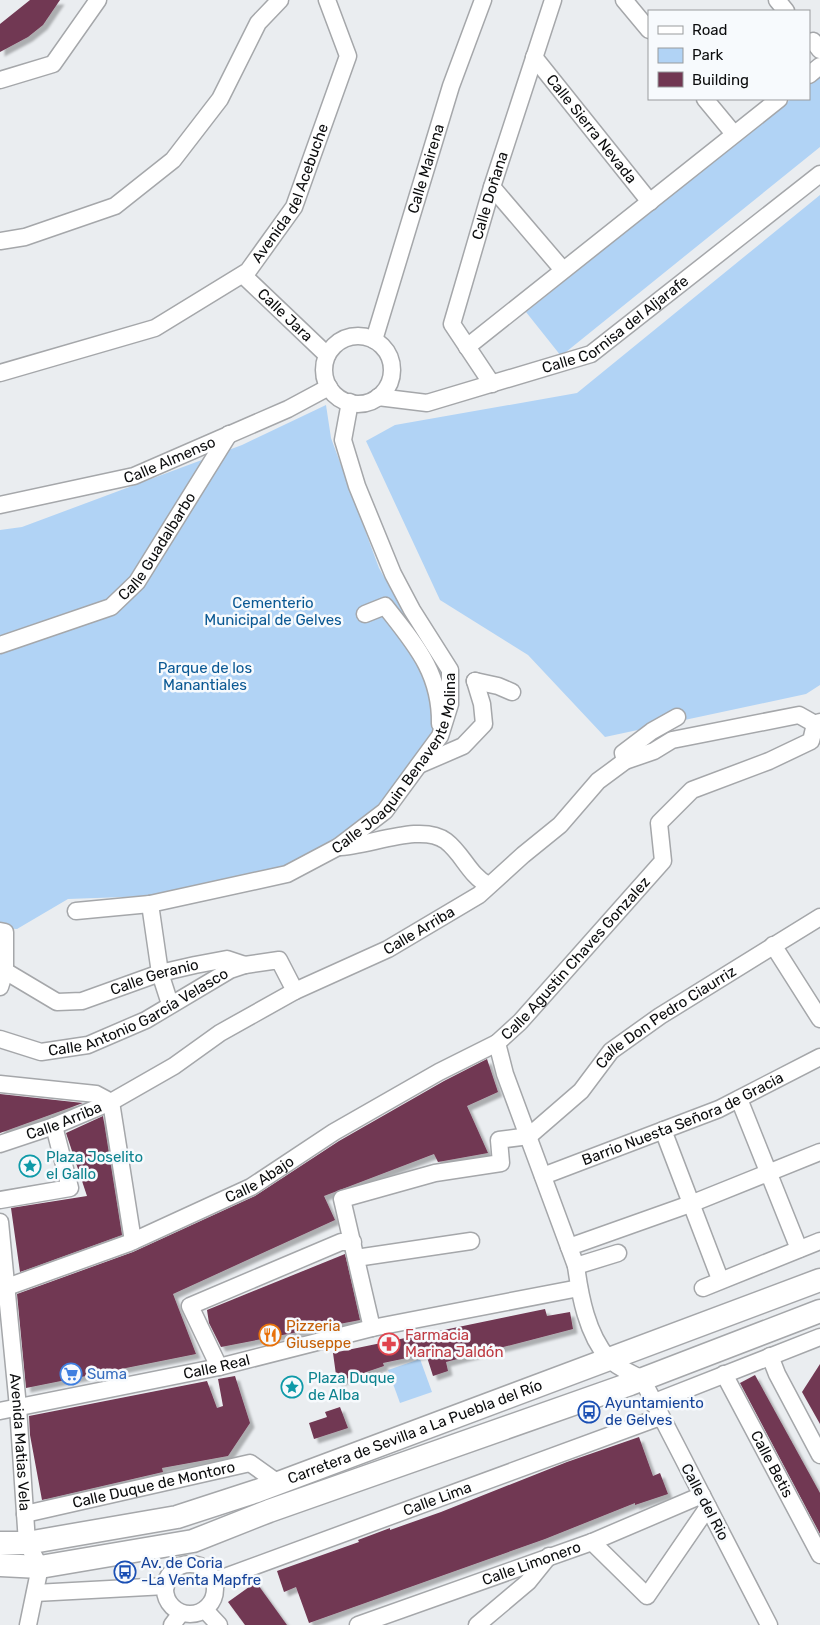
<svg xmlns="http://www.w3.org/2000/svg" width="820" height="1625" font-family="Rubik,sans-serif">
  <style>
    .green { fill: #b1d3f5 }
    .building { fill: #713752; filter: url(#shadow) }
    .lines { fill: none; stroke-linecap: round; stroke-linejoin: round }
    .street-casing { stroke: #a5a7aa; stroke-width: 19 }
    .secondary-casing { stroke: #a5a7aa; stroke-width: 25 }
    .street { stroke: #fff; stroke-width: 16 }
    .secondary { stroke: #fff; stroke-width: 22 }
    .labels { text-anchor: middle; stroke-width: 5; stroke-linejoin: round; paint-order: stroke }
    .street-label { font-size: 15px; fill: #0c0d0e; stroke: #f7fafd }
    .park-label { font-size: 15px; fill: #0b5994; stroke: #f7fafd }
    .culture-label { font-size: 15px; fill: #0d838f; stroke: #f7fafd; text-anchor: start }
    .food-label { font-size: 15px; fill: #c56008; stroke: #f7fafd; text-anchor: start }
    .health-label { font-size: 15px; fill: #be3a42; stroke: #f7fafd; text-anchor: start }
    .shop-label { font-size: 15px; fill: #366cbe; stroke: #f7fafd; text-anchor: start }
    .transit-label { font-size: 15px; fill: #164399; stroke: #f7fafd; text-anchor: start }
  </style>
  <defs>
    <filter id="shadow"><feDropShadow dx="4.5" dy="4.5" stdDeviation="1" flood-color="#0004"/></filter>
  </defs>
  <rect width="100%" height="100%" fill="#eaedf0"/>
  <g class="green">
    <polygon points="820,75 820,147 561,356 526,312 791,99 809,99 809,84"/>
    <polygon points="820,195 820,685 806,694 605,737 528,655 440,600 366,441 395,425 577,393"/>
    <polygon points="326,405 331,438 379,568 415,631 443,669 445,693 427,747 391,798 324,846 287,868 151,896 68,899 17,929 0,928 0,530 22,527 242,445"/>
    <polygon points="420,1359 432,1392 400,1403 388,1370"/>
  </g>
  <g class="building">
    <polygon points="30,0 60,0 43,25 28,37 0,52 0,24"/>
    <polygon points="487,1059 498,1092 467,1106 488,1153 438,1162 434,1154 324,1196 335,1220 173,1294 196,1354 26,1388 17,1294 133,1252 255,1196 339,1141 444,1081"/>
    <polygon points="0,1094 83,1103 0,1133"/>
    <polygon points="103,1116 122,1235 20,1272 11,1208 87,1196 66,1133"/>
    <polygon points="345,1254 360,1320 221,1347 209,1323 207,1310"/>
    <polygon points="545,1309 547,1316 570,1312 573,1329 446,1362 448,1371 433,1376 426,1354 383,1363 384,1366 337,1382 333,1353"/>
    <polygon points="820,1364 820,1424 802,1392"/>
    <polygon points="755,1375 820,1493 820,1534 740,1383"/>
    <polygon points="235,1376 250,1423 228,1456 162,1468 163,1472 42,1500 30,1435 29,1416 207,1381 217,1408 223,1406 218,1379"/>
    <polygon points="340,1407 348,1428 314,1439 309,1423 327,1417 325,1412"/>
    <polygon points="639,1437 653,1476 660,1473 668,1494 635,1505 635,1503 545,1539 309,1623 296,1587 284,1592 277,1571 359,1542 358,1540 390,1528 390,1530 441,1512 567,1462"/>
    <polygon points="256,1582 287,1625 245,1625 228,1602"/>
  </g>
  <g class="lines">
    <g class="street-casing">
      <g id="street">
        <polyline points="624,0 649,30"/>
        <polyline points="777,0 786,11"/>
        <polyline points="813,41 820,50"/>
        <path id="s1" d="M534,57l116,145"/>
        <polyline points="809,75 820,66"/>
        <polyline points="0,80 53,64 98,0"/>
        <polyline points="705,99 734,134"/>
        <polyline points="492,187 563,270"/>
        <polyline points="0,241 25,237 115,206 173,160 220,99 258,23 280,0"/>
        <path id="s2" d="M243,275l84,80"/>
        <circle cx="358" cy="370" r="34"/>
        <path id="s3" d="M374,340l77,-254 32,-86"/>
        <polyline points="467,347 779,99"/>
        <path id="s4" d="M0,373l155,-45 93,-57 46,-64 54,-151 -21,-56"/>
        <path id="s5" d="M492,384l-40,-60 40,-137 61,-187"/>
        <path id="s6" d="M378,397l49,6 164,-49 229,-180"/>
        <path id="s7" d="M0,505l134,-29 154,-67 41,-22"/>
        <path d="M365,614l20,-8c30,38 56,67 55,118"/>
        <path id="s8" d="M0,645l111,-38 26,-25 92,-148"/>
        <polyline points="475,681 498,686 512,692"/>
        <polyline points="625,761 623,753 652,731 677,717"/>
        <polyline points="419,765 463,746 484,724 482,704 475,681"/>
        <path d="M338,847c30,0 83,-25 108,-6 17,13 23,34 42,44"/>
        <polyline points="150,904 160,973 170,1004"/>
        <path id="s9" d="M76,911l74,-7 137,-30 51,-27 47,-36 55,-75 10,-32v-34l-38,-60 -19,-36 -36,-88 -14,-46 7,-38"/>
        <polyline points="0,931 5,932 5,971 0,987"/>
        <polyline points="773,945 820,1019"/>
        <path id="s10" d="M5,971l52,31 25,-1 78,-28 35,-8 32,-6 18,6 34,-5 16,31"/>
        <path id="s11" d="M0,1039l41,13 47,-7 58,-25 84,-50 15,-5"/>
        <polyline points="0,1084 96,1094 111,1102 133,1241"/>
        <polyline points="739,1099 799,1249"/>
        <polyline points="663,1130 720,1279"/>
        <path id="s12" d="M0,1144l54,-18 57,-24 63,-36 46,-33 75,-42 93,-42 91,-54 44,-40 37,-30 38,-44 27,-20 29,-10 18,-11 127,-25 16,9 5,-2"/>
        <path id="s13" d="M543,1176l176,-67 101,-52"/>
        <polyline points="0,1200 70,1188 54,1126"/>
        <path id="s14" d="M0,1222l18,185 9,136 13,24 -12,58"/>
        <polyline points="569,1247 693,1203 820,1152"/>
        <polyline points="356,1258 471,1241"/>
        <polyline points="576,1266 618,1253"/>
        <path id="s15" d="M7,1287l122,-44 122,-56 83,-55 105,-60 58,-29"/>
        <polyline points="703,1288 820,1241"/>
        <path id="s16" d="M372,1328l-30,-129 93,-26 66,-10 -2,-23 30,-4 52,-45 30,-40 49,-35 160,-99"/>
        <polyline points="770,1356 777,1374 820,1455"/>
        <polyline points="219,1367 190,1306 341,1242 353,1242"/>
        <path id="s17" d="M724,1374l96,181"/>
        <polyline points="652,1403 820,1337"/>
        <path id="s18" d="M0,1411l219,-44 153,-39 207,-40"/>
        <path id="s19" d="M25,1514l225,-51 28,20"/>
        <polyline points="592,1542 647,1596 708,1507"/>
        <circle cx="190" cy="1589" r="25"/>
        <path id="s20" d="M214,1581l446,-164"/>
        <polyline points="35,1593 166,1586"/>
        <polyline points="205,1610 219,1625"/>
        <polyline points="172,1625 181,1613"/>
        <path id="s21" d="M358,1625l234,-83 110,-47"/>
        <polyline points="477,1625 528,1582 549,1556"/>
        <path id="s22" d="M769,1625l-127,-246c-11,-6 -26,-12 -34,-21 -21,-24 -28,-62 -32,-92l-71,-192 -8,-31 23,-21 143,-161 -4,-38 33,-33 77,-29 42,-20 4,-17"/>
      </g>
    </g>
    <g class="secondary-casing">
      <g id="secondary">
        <path id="s23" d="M0,1543h27l150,-26 80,-26 563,-211"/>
        <polyline points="0,1565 40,1567 193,1541 269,1511 630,1384 820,1311"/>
      </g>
    </g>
    <use href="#street" class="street"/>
    <use href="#secondary" class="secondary"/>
  </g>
  <defs>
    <g id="sight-ring" transform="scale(1.125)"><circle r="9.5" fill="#f7fafd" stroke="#0f9aa8" stroke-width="1.5"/><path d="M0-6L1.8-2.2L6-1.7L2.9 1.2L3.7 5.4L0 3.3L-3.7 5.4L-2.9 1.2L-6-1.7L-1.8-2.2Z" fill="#0f9aa8"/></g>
    <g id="restaurant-ring" transform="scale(1.125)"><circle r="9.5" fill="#f7fafd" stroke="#e8710a" stroke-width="1.5"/><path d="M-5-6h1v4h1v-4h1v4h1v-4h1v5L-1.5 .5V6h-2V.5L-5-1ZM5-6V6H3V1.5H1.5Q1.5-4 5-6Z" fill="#e8710a"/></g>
    <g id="pharmacy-ring" transform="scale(1.125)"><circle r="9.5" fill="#f7fafd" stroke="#e0444e" stroke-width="1.5"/><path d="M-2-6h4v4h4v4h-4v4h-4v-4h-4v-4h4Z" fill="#e0444e"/></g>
    <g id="supermarket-ring" transform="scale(1.125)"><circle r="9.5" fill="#f7fafd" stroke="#3f7fe0" stroke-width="1.5"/><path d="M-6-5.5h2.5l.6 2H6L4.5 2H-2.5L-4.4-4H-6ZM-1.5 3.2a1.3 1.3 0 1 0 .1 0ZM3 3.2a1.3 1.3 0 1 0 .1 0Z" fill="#3f7fe0"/></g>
    <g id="bus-ring" transform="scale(1.125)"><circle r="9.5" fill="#f7fafd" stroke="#1a4fb4" stroke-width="1.5"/><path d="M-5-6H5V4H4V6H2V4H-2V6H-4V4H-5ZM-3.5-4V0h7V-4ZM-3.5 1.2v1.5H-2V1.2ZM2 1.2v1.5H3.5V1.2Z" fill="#1a4fb4"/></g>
  </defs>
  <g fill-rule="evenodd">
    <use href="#sight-ring" x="30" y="1166"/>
    <use href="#restaurant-ring" x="270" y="1335"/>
    <use href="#pharmacy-ring" x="389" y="1344"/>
    <use href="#supermarket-ring" x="71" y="1374"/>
    <use href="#sight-ring" x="292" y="1387"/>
    <use href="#bus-ring" x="589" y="1412"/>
    <use href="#bus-ring" x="125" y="1572"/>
  </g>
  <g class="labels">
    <g class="street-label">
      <text dy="5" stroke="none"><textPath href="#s1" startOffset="92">Calle Sierra Nevada</textPath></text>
      <text dy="5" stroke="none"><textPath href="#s3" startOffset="179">Calle Mairena</textPath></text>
      <text dy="5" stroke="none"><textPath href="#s4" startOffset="360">Avenida del Acebuche</textPath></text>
      <text dy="5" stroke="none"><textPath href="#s5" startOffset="206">Calle Doñana</textPath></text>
      <text dy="5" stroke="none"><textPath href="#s2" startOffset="58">Calle Jara</textPath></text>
      <text dy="5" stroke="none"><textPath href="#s6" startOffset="256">Calle Cornisa del Aljarafe</textPath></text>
      <text dy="5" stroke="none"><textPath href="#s7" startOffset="176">Calle Almenso</textPath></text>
      <text dy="5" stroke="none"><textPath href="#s8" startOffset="194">Calle Guadalbarbo</textPath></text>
      <text dy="5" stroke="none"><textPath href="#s9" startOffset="378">Calle Joaquin Benavente Molina</textPath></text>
      <text dy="5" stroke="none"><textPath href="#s12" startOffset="472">Calle Arriba</textPath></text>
      <text dy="5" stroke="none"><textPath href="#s22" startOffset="768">Calle Agustin Chaves Gonzalez</textPath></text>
      <text dy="5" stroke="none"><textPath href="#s10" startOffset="162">Calle Geranio</textPath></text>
      <text dy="5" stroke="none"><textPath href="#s11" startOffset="149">Calle Antonio García Velasco</textPath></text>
      <text dy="5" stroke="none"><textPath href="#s16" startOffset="532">Calle Don Pedro Ciaurriz</textPath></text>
      <text dy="5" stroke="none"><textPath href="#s13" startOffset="151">Barrio Nuesta Señora de Gracia</textPath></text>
      <text dy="5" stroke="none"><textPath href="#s12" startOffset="68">Calle Arriba</textPath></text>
      <text dy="5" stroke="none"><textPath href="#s15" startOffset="275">Calle Abajo</textPath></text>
      <text dy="5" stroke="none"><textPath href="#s18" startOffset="221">Calle Real</textPath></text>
      <text dy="5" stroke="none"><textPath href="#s23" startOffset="432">Carretera de Sevilla a La Puebla del Río</textPath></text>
      <text dy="5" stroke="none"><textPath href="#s14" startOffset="221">Avenida Matias Vela</textPath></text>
      <text dy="5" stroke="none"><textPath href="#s17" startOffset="102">Calle Betis</textPath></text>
      <text dy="5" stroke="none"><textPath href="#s19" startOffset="132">Calle Duque de Montoro</textPath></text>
      <text dy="5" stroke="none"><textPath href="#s20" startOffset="238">Calle Lima</textPath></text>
      <text transform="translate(705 1502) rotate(62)" y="5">Calle del Rio</text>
      <text dy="5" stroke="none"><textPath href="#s21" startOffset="184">Calle Limonero</textPath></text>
    </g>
    <g class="park-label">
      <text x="273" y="608">Cementerio<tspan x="273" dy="17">Municipal de Gelves</tspan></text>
      <text x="205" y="673">Parque de los<tspan x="205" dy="17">Manantiales</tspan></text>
    </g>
    <g class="culture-label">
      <text x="46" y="1162">Plaza Joselito<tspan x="46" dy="17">el Gallo</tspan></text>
      <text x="308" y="1383">Plaza Duque<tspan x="308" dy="17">de Alba</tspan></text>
    </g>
    <g class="food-label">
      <text x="286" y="1331">Pizzeria<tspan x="286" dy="17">Giuseppe</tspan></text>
    </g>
    <g class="health-label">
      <text x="405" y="1340">Farmacia<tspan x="405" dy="17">Marina Jaldón</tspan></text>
    </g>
    <g class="shop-label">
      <text x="87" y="1379">Suma</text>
    </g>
    <g class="transit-label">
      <text x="605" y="1408">Ayuntamiento<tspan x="605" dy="17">de Gelves</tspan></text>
      <text x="141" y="1568">Av. de Coria<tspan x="141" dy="17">-La Venta Mapfre</tspan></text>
    </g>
  </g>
  <rect x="648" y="10" width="162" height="90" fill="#f7fafd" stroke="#999b9d"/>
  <rect x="658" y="26" width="25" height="8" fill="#ffffff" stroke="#999b9d"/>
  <text x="692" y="35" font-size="15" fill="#0c0d0e">Road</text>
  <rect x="658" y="48" width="25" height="15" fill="#b1d3f5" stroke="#999b9d"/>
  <text x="692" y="60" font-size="15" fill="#0c0d0e">Park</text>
  <rect x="658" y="72" width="25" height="15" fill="#713752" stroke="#999b9d"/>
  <text x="692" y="85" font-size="15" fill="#0c0d0e">Building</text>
</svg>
